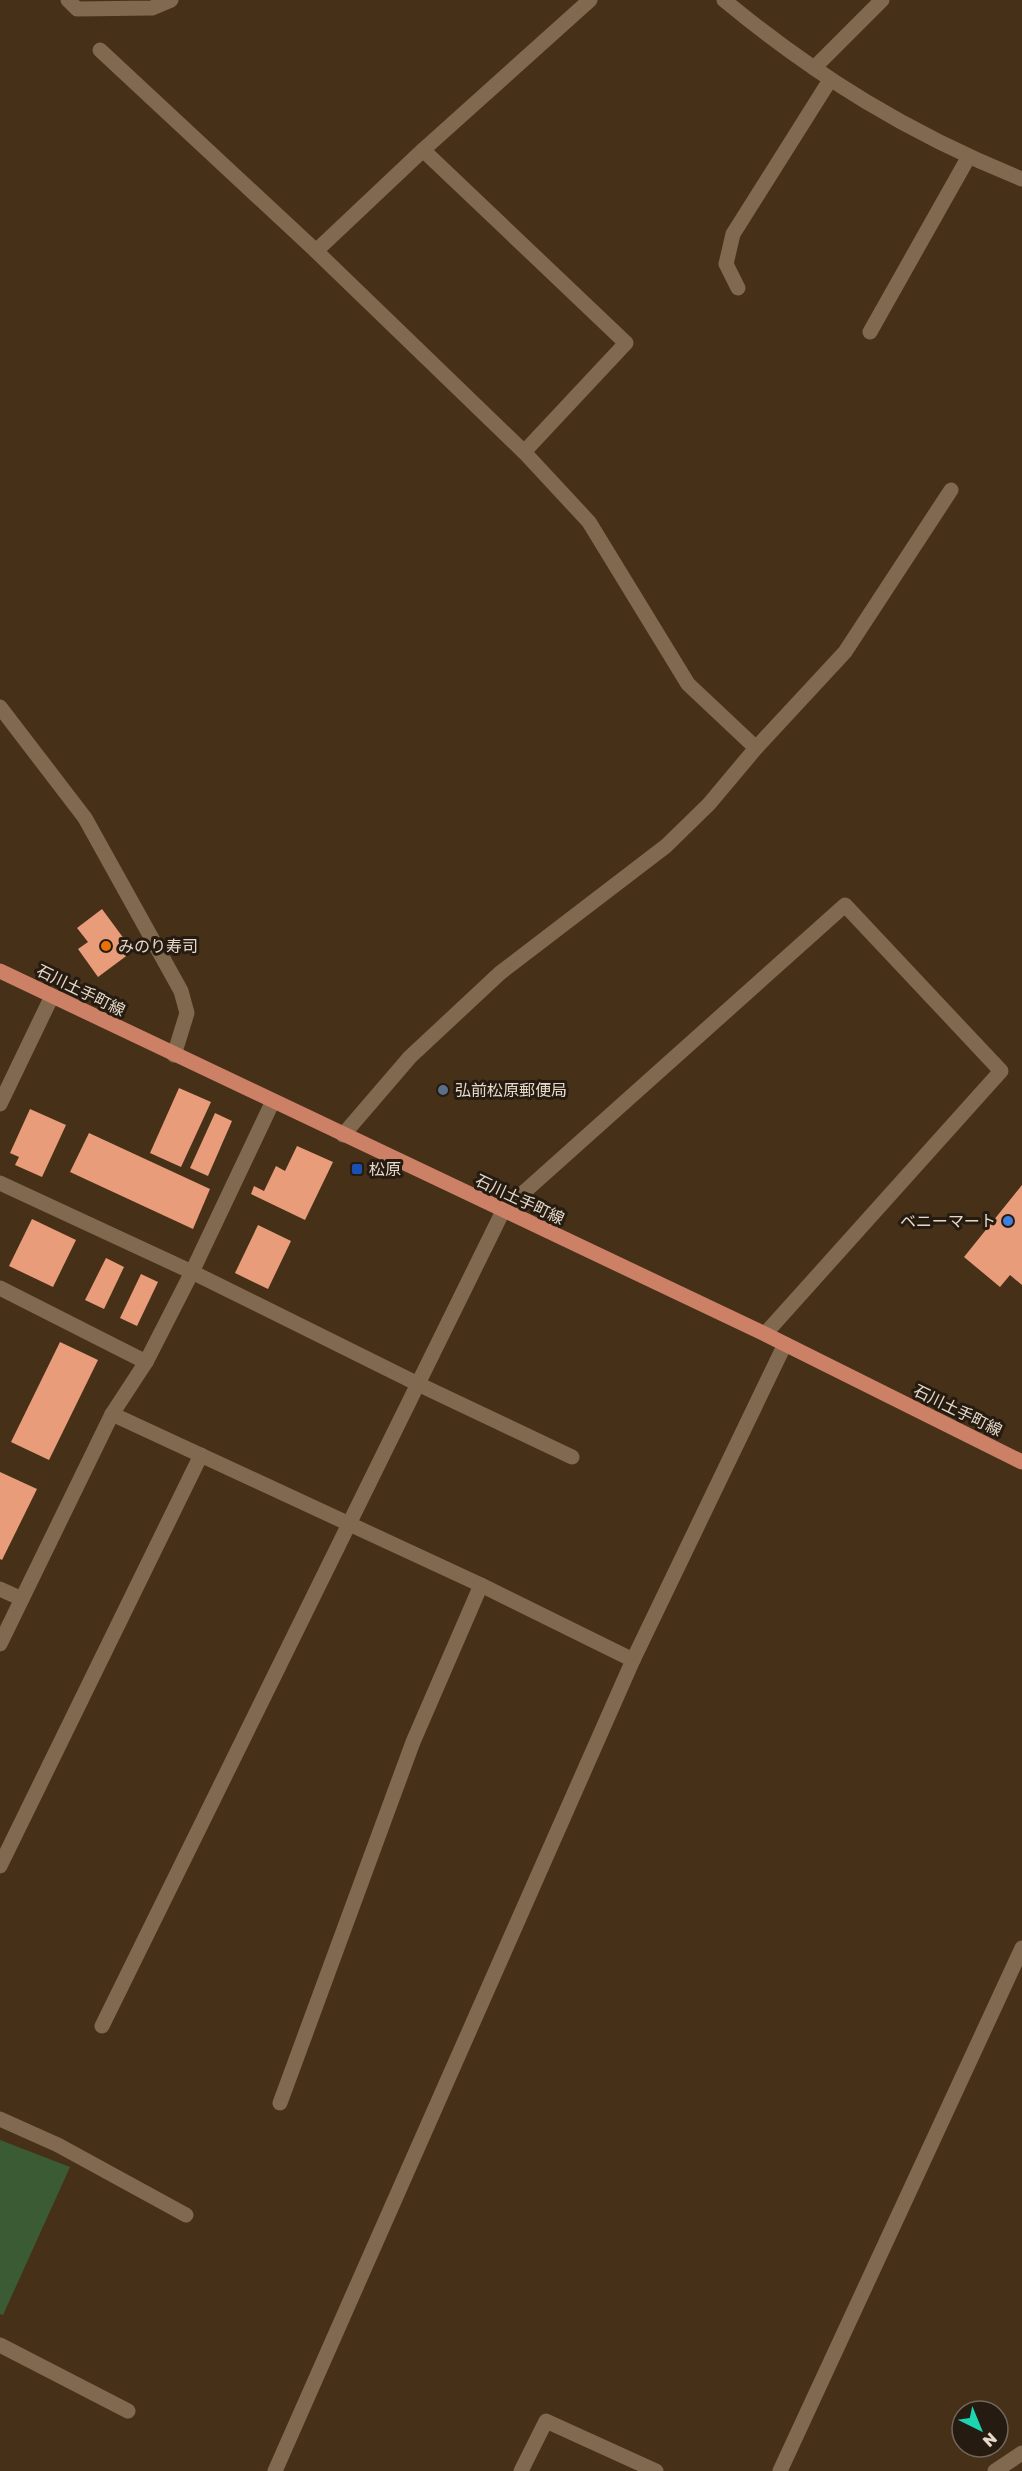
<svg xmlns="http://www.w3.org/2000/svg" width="1022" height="2471" font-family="'Golos Text','Noto Sans JP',sans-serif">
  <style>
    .green { fill: #3b5b35 }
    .building { fill: #e99c7a }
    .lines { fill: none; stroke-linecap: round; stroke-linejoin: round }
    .minor { stroke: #80694e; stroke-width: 15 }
    .major { stroke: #cc8066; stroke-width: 15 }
    .food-dot { fill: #e8710a; stroke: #251b10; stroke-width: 2 }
    .service-dot { fill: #5c6f8a; stroke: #251b10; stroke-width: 2 }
    .transit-dot { fill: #1a4fb4; stroke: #251b10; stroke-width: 2 }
    .shop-dot { fill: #3f7fe0; stroke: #251b10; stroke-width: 2 }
    .labels { text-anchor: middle; stroke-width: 6; stroke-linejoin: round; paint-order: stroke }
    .poi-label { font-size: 16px; fill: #e6d9ca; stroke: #251b10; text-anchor: start }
    .street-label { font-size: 16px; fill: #e6d9ca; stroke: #251b10 }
  </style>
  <rect width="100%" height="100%" fill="#463118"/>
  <polygon class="green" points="0,2140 70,2167 3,2315 0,2314"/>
  <g class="building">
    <polygon points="102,909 133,951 98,977 78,949 88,942 77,928"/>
    <polygon points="179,1088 211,1102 181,1167 150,1153"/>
    <polygon points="30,1109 66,1125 42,1177 15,1165 19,1157 10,1153"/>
    <polygon points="215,1113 232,1121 208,1176 190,1168"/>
    <polygon points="89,1133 210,1189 193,1229 70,1172"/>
    <polygon points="297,1146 333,1162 305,1220 251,1194 254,1186 264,1191 276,1166 285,1171"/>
    <polygon points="1022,1185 1022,1285 1010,1275 1000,1287 964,1257"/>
    <polygon points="32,1219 76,1240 53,1287 9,1266"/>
    <polygon points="258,1225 291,1241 268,1289 235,1273"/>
    <polygon points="106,1258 124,1267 104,1309 85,1300"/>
    <polygon points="141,1274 158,1282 137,1326 120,1318"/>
    <polygon points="60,1342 98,1360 49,1460 11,1442"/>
    <polygon points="0,1472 37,1489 2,1560 0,1559"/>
  </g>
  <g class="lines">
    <g class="minor">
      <polyline points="68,0 77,9 152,8 171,0"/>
      <path d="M724,0c93,77 186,134 298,179"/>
      <polyline points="100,50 316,251"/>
      <polyline points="814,68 882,0"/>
      <polyline points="423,150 626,343 524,452"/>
      <polyline points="738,288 726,264 733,234 830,80"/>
      <polyline points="870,332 968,158"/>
      <polyline points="0,707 85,818 181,991 187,1013 174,1055"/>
      <polyline points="756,748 845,652 951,490"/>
      <polyline points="0,1104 52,996"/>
      <polyline points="343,1135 410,1057 500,973 666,846 709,804 756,748 688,684 589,522 524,452 316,251 423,150 590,0"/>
      <polyline points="0,1183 192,1272 418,1384 572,1457"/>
      <polyline points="0,1288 146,1362"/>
      <polyline points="112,1414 481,1585 633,1660"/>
      <polyline points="0,1589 22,1599"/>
      <polyline points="0,1644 112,1414 146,1362 192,1272 273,1101"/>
      <polyline points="0,1866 201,1455"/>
      <polyline points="102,2026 503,1211 845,905 1001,1071 765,1334"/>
      <polyline points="280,2103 413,1742 481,1585"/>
      <polyline points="0,2119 58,2145 186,2215"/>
      <polyline points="0,2345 128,2411"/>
      <polyline points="275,2471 633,1660 785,1344"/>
      <polyline points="521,2471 546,2421 656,2471"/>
      <polyline points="780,2471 1022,1948"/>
      <polyline points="995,2471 1022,2453"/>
    </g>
    <polyline class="major" points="0,971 765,1334 1022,1462"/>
  </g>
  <circle class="food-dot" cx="106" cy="946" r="6"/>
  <circle class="service-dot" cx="443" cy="1090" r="6"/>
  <rect class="transit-dot" x="351" y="1163" width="12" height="12" rx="3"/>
  <circle class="shop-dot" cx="1008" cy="1221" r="6"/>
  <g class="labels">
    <g class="poi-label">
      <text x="118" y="952">みのり寿司</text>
      <text x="455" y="1096">弘前松原郵便局</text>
      <text x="369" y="1175">松原</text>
      <text x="996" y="1227" text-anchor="end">ベニーマート</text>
    </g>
    <g class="street-label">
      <text transform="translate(81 990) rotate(26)" y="6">石川土手町線</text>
      <text transform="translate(520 1199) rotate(25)" y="6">石川土手町線</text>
      <text transform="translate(958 1410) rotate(26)" y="6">石川土手町線</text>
    </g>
  </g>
  <g transform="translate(980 2429) rotate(137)"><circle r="28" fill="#251b10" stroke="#72675a" stroke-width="1.5"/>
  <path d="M0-4.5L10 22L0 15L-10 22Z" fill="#1cd5b1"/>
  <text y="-9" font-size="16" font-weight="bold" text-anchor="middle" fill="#e6d9ca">N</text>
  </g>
</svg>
